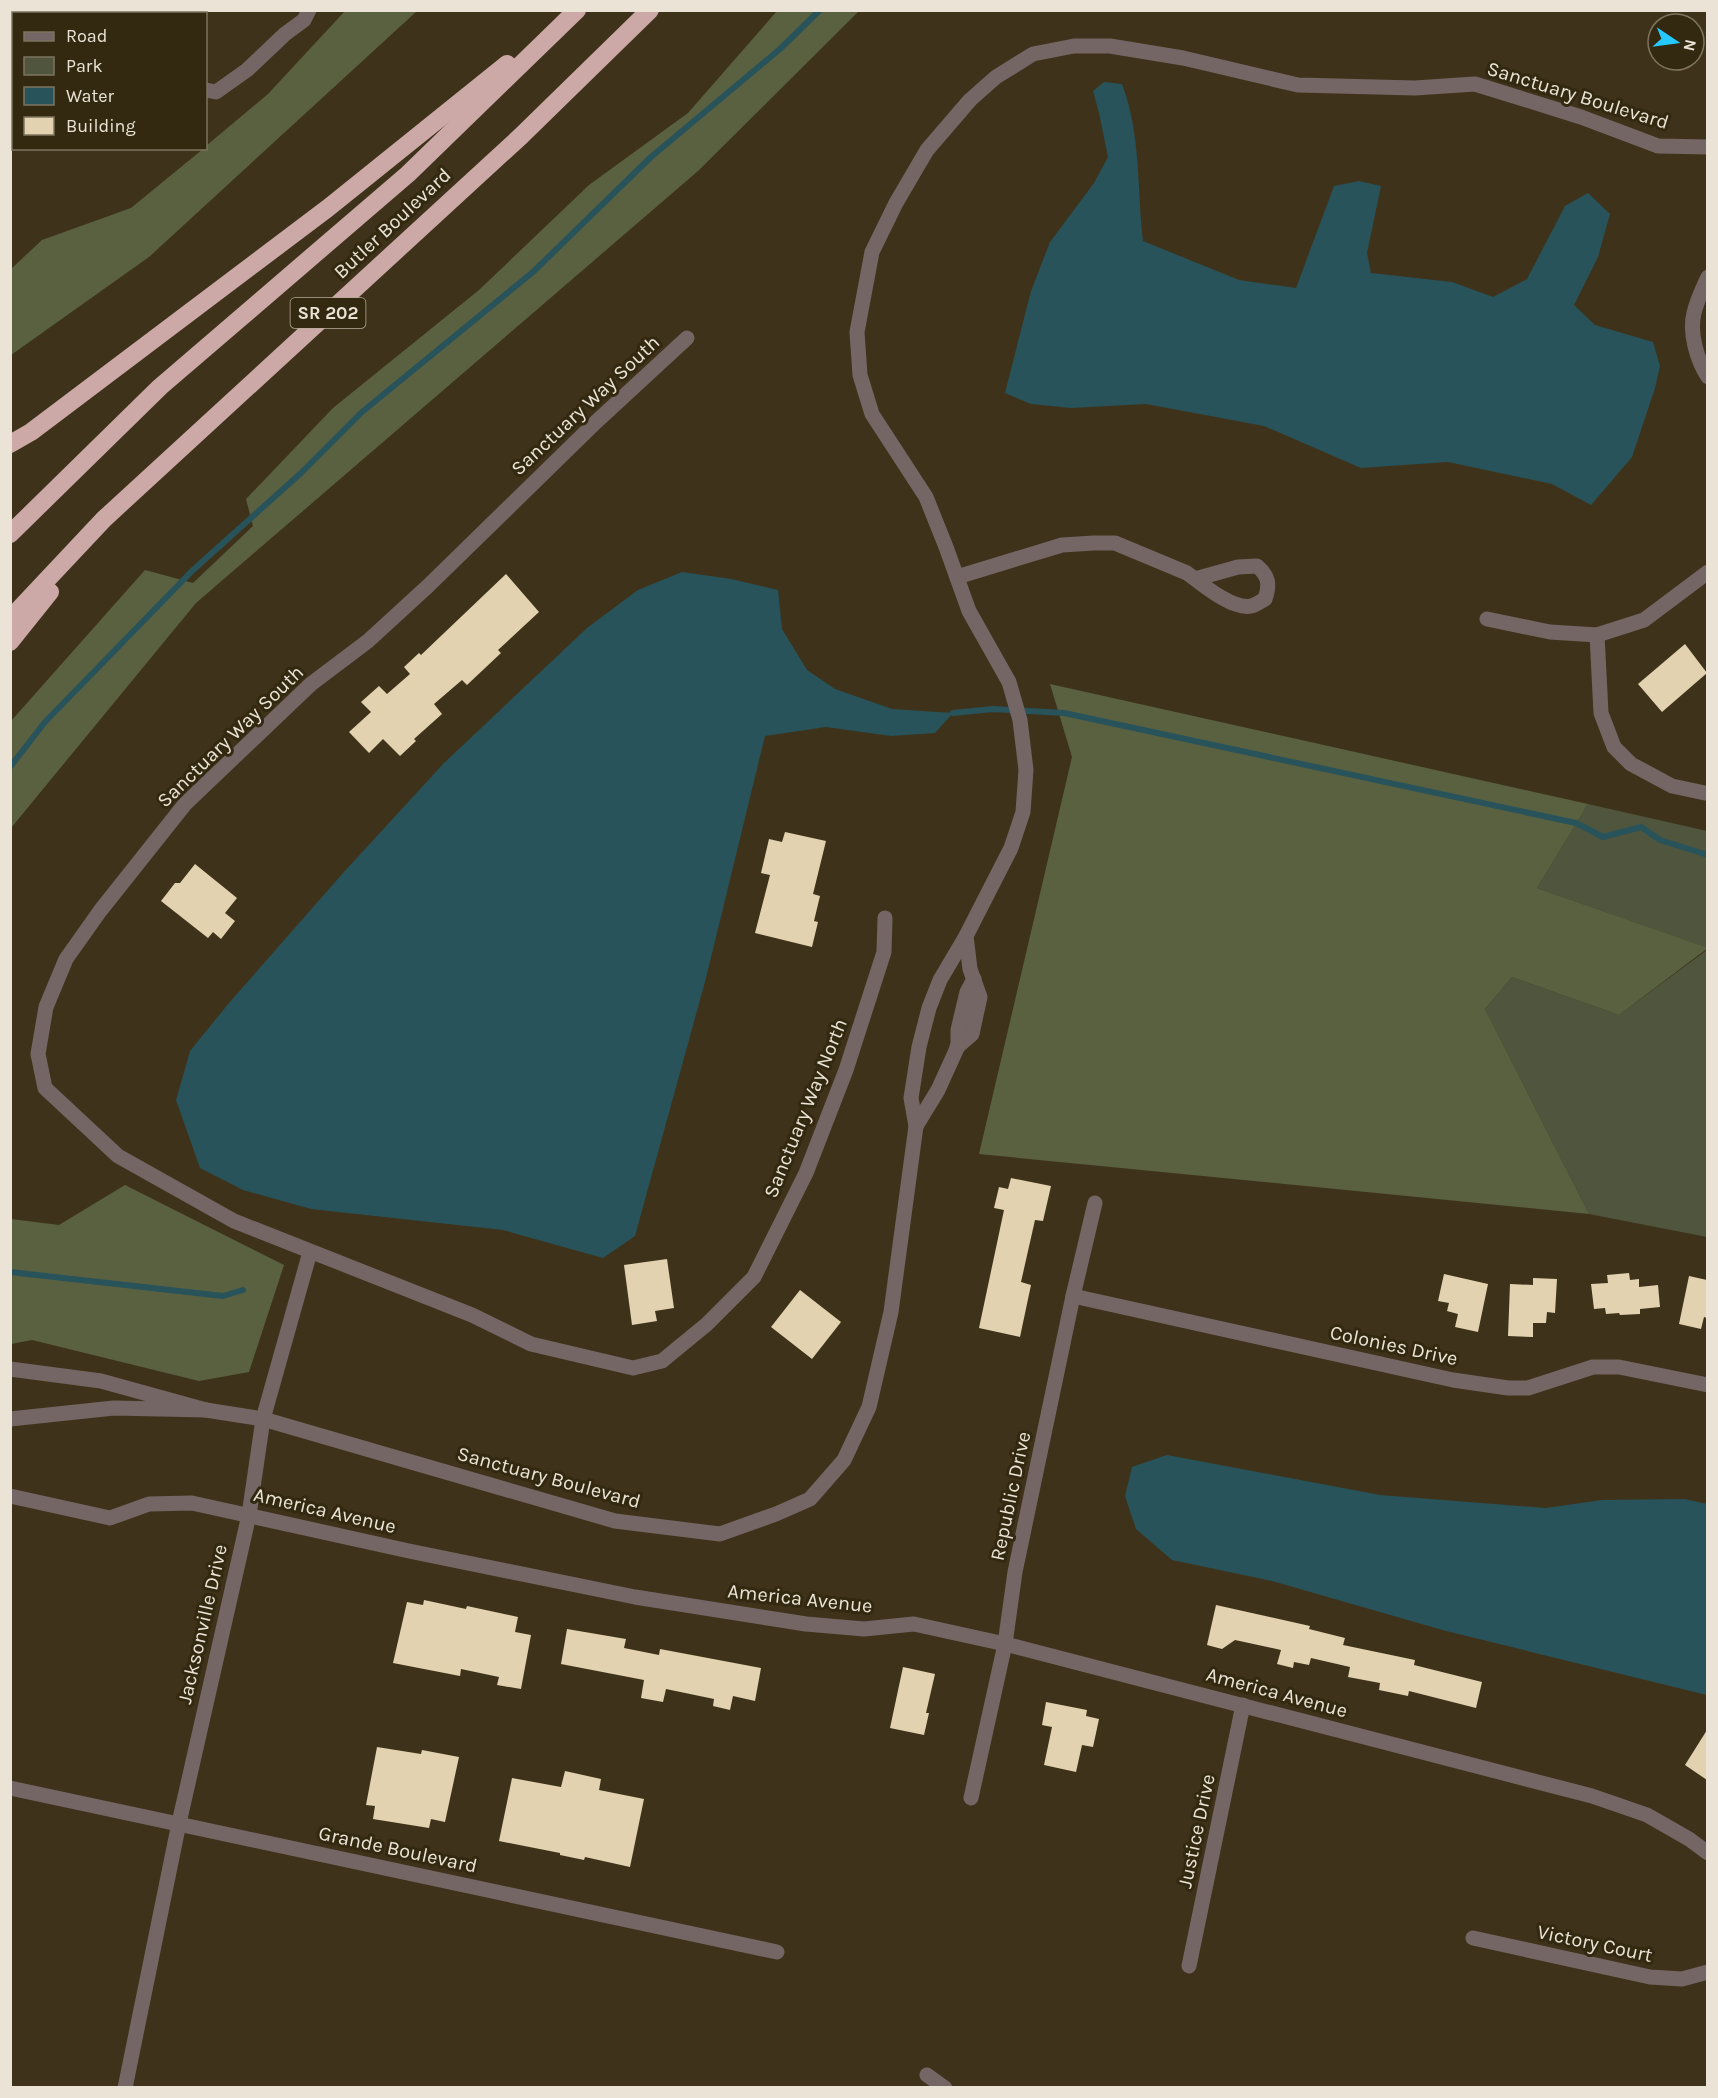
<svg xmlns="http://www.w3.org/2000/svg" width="1718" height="2098" font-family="Karla,sans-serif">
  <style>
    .green { fill: #50553e }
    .forest { fill: #5a6141 }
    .water { fill: #28535a }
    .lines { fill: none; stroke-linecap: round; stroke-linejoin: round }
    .stream { stroke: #28535a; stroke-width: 6 }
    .building { fill: #e2d2b0 }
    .minor { stroke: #746665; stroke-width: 15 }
    .motorway { stroke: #cca9a6; stroke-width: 18 }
    .labels { text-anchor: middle; stroke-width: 6; stroke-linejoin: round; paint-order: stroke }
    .shield { fill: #332910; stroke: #b4ac9b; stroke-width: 1.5 }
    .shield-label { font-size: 18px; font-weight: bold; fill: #ebe4d6 }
    .street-label { font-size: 20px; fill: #ebe4d6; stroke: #332910 }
  </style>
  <rect width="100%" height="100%" fill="#3e331a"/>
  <g class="green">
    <polygon points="1588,804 1707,831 1707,948 1537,888"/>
    <polygon points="1707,950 1707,1237 1589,1214 1485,1009 1512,977 1619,1015"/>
  </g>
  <g class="forest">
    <polygon points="345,11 417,11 149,257 11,355 11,269 42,240 131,208 203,149 206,148 206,146 268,94"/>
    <polygon points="777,11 859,11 698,171 196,603 11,828 11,721 145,570 193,583 253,526 246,499 333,408 479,290 589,185 688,113"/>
    <polygon points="1050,684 1588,804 1537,888 1708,948 1619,1015 1512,977 1485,1009 1589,1214 979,1154 1072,757"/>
    <polygon points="125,1185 284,1265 249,1372 199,1381 32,1340 11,1344 11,1219 59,1225"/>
  </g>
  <g class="water">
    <path d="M1104,82l18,2c19,50 15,105 21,157l96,39 57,8 38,-102 25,-5 22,5 -14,67 4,20 81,9 41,15 34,-18 38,-73 23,-13 22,21 -12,43 -24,48 21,20 58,17 7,24 -5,22 -23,69 -41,48 -39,-21 -104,-22 -87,6 -97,-42 -118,-22 -75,4 -40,-4 -26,-11 26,-102 19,-49 44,-59 14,-26 -9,-44 -6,-22z"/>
    <polygon points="682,572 731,579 778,590 782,629 807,670 835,689 892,709 953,713 935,733 891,736 826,727 765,736 706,978 635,1236 603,1258 503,1230 311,1209 243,1190 200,1168 176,1100 190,1051 229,1003 343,873 444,763 587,628 638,590"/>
    <polygon points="1167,1455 1380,1495 1546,1508 1602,1500 1685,1499 1707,1504 1707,1695 1446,1631 1272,1581 1172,1560 1136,1529 1125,1496 1132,1467"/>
  </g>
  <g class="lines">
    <g class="stream">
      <polyline points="953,713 993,709 1064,713 1576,823 1603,837 1641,827 1660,840 1708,855"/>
      <polyline points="10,767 45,722 192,571 301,473 362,412 533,272 651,157 780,49 820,10"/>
      <polyline points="10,1272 223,1296 243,1290"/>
    </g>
  </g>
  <g class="building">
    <polygon points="506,574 539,612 498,650 501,653 467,685 462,680 434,704 442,714 414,739 416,741 400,756 383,739 369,753 349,732 371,712 361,702 379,686 387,694 410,674 404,667 419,653 421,655"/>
    <polygon points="1685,644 1707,673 1662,712 1638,684"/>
    <polygon points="785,832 826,841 813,894 820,896 814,921 818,922 812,947 755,933 770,875 761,873 769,839 782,842"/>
    <polygon points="195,864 237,898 225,913 235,921 221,939 213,932 208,938 161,901 175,883 180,883"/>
    <polygon points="1011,1178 1051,1186 1043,1221 1035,1220 1021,1282 1031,1285 1020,1337 979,1328 1004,1210 994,1208 999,1187 1008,1189"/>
    <polygon points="667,1259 674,1308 655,1311 657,1321 632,1325 624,1265"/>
    <polygon points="1629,1273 1630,1280 1639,1279 1639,1287 1658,1285 1660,1307 1640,1309 1640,1314 1620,1315 1619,1313 1606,1314 1605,1308 1594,1309 1591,1284 1608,1283 1607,1275"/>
    <polygon points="1444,1274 1488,1284 1478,1332 1455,1327 1458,1314 1447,1311 1449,1303 1438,1301"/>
    <polygon points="1689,1276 1707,1280 1707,1318 1704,1317 1701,1329 1679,1324"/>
    <polygon points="1533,1278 1557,1279 1555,1313 1547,1312 1546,1323 1533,1323 1533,1337 1508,1336 1510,1284 1533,1285"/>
    <polygon points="800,1290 841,1322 812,1359 771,1327"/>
    <polygon points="424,1600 466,1609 467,1606 518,1617 515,1632 531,1635 521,1689 497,1685 499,1677 461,1669 460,1676 393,1663 407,1602 423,1605"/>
    <polygon points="1216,1605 1310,1626 1309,1629 1345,1638 1343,1645 1415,1660 1414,1665 1482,1682 1476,1708 1409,1691 1408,1696 1379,1690 1380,1683 1348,1677 1350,1667 1311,1658 1309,1665 1294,1662 1293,1668 1277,1664 1281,1650 1235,1640 1222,1649 1207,1645"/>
    <polygon points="567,1629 626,1639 624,1648 659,1655 660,1649 761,1668 755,1701 733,1696 730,1710 713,1706 714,1699 666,1689 663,1702 641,1698 644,1680 561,1664"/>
    <polygon points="903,1667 935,1674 926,1713 929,1713 924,1735 890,1728"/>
    <polygon points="1046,1702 1087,1710 1086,1716 1099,1719 1093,1747 1082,1745 1076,1772 1044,1765 1052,1727 1042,1725"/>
    <polygon points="1707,1730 1707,1780 1685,1765"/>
    <polygon points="377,1747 421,1754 422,1750 459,1757 445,1822 431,1819 429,1828 373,1819 375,1806 366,1805"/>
    <polygon points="565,1771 601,1779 599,1790 644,1799 630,1867 585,1857 584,1860 560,1855 560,1853 499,1841 512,1778 561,1787"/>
  </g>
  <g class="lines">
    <g class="minor">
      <polyline points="10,72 14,72"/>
      <polyline points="206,90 216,92 247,70 285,34 304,20 309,10"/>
      <polyline points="10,136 14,135"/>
      <path d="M1708,277c-5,11 -11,23 -14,36 -5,20 3,47 14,64"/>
      <polyline points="687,338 596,422 428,586 368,641 311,684 185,804 100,911 66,959 46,1007 38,1054 45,1088 118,1156 234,1221 472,1315 531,1344 633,1368 662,1361 707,1324 754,1277 806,1173 846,1070 884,952 885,918"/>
      <path d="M957,577l105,-32 32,-2h21l72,30c15,11 45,37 64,33 5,-1 10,-5 14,-7 5,-14 4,-23 -8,-33l-19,1 -43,12"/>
      <polyline points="1487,619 1550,632 1597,635 1644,620 1708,572"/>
      <polyline points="1597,635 1601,713 1614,747 1631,764 1672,786 1705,793"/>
      <polyline points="957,1047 972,1034 980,997 970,969 966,936"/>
      <polyline points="916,1126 938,1090 958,1046 958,1030 967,992 974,979"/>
      <polyline points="1073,1296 1453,1380 1508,1388 1528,1388 1593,1367 1619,1367 1708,1385"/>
      <polyline points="10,1369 101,1381 206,1410 114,1408 10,1419"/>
      <polyline points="206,1410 263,1419 615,1521 720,1534 776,1514 810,1499 844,1460 869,1407 891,1312 916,1126 911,1098 919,1047 929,1008 940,980 966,936 1011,848 1023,812 1026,770 1020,720 1009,682 969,611 946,547 926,497 872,414 860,375 857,332 872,252 896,203 927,150 970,100 996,77 1033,54 1074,46 1110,46 1183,58 1298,85 1415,88 1475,84 1581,117 1658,146 1708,147"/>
      <polyline points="10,1496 110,1518 149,1504 192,1503 409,1551 635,1597 806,1624 864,1629 914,1624 1005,1644 1592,1796 1647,1815 1689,1839 1708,1853"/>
      <polyline points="10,1788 777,1952"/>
      <polyline points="971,1798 1005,1644 1015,1572 1073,1296 1095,1203"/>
      <polyline points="1473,1938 1650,1977 1682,1979 1708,1972"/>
      <polyline points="1189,1966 1243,1705"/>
      <polyline points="927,2075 945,2088"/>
      <polyline points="125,2088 179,1823 249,1515 263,1419 310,1252"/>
    </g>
    <g class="motorway">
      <polyline points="10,444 31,432 328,208 507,64"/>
      <polyline points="10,534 160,387 408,174 577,10"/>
      <polyline points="10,619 104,519 521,136 650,10"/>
      <polyline points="10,642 50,592"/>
    </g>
  </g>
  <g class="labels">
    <rect class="shield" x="290.5" y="298" width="75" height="30" rx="4.5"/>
    <g class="shield-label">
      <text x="328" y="319">SR 202</text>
    </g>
    <g class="street-label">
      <text transform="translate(1578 95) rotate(17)" y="7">Sanctuary Boulevard</text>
      <text transform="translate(392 223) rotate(-43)" y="7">Butler Boulevard</text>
      <text transform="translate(585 405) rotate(-43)" y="7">Sanctuary Way South</text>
      <text transform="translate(230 736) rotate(-44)" y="7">Sanctuary Way South</text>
      <text transform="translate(805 1108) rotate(-68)" y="7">Sanctuary Way North</text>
      <text transform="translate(1394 1345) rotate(12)" y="7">Colonies Drive</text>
      <text transform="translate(549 1477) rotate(15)" y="7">Sanctuary Boulevard</text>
      <text transform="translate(1010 1496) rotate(-78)" y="7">Republic Drive</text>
      <text transform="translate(325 1510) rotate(13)" y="7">America Avenue</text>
      <text transform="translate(800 1598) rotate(6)" y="7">America Avenue</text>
      <text transform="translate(202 1624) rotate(-77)" y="7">Jacksonville Drive</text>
      <text transform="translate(1277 1692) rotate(15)" y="7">America Avenue</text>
      <text transform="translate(1196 1831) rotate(-78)" y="7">Justice Drive</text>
      <text transform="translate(398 1849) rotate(12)" y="7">Grande Boulevard</text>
      <text transform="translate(1595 1943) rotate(12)" y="7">Victory Court</text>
    </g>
  </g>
  <rect width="1718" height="2098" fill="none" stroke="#ebe4d6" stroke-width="24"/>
  <rect x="12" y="12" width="195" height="138" fill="#332910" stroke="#7d745f" stroke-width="1.5"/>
  <rect x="24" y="32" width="30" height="9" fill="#746665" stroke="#7d745f" stroke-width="1.5"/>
  <text x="66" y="42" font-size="18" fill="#ebe4d6">Road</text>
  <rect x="24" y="57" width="30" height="18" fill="#50553e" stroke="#7d745f" stroke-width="1.5"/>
  <text x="66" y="72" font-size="18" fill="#ebe4d6">Park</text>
  <rect x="24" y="87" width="30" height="18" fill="#28535a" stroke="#7d745f" stroke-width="1.5"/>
  <text x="66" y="102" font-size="18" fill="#ebe4d6">Water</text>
  <rect x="24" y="117" width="30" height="18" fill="#e2d2b0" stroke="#7d745f" stroke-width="1.5"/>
  <text x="66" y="132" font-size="18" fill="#ebe4d6">Building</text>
  <g transform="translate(1676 42) rotate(103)"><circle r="28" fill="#332910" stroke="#7d745f" stroke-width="1.5"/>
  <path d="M0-4.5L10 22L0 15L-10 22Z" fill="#26c9fe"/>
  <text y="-9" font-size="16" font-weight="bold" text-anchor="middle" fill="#ebe4d6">N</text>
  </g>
</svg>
